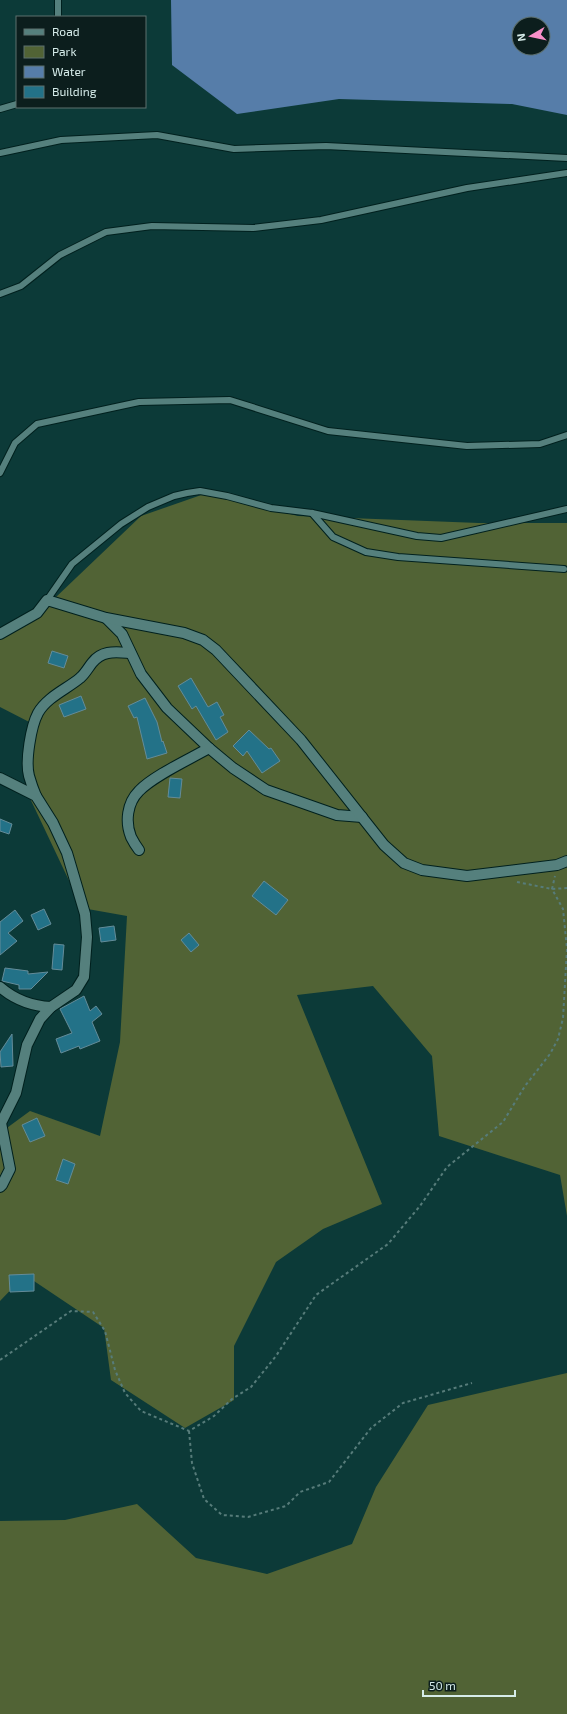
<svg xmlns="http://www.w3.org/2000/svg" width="567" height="1714" font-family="'Exo 2',sans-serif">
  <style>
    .green { fill: #516335 }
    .water { fill: #567da9; fill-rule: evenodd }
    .building { fill: #237288; stroke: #648c99 }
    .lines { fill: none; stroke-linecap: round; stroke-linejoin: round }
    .service-casing { stroke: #00201e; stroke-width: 8 }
    .minor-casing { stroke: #00201e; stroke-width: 12 }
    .path { stroke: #577c7a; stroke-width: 2; stroke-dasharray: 3 3; stroke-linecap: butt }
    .service { stroke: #55807d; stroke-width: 6 }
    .minor { stroke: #55807d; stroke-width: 10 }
  </style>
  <rect width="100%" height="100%" fill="#0c3a38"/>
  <g class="green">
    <polygon points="207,493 298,516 479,523 567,523 567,1216 560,1175 439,1136 432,1056 373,986 297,995 382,1204 323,1229 276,1262 234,1346 234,1400 185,1428 111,1380 104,1328 25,1275 0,1301 0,1133 30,1111 100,1136 120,1042 127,916 82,908 27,792 37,726 0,707 0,635 34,618 141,516"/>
    <polygon points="567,1373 567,1714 0,1714 0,1521 65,1520 137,1504 196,1558 267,1574 352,1544 376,1487 428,1405"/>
  </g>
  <path class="water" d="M171,0h396v115l-55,-11 -173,-5 -102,15 -65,-49zM519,24h24v24h-24z"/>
  <g class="building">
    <polygon points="52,651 68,656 64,668 48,663"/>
    <polygon points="191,678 208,707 217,702 224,715 220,717 228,732 216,740 196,706 192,709 178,686"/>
    <polygon points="81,696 86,709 64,717 59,705"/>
    <polygon points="145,698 157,722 162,742 163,741 167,753 147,759 137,717 134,718 128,706"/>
    <polygon points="249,730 269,749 271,748 280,761 262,773 247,751 243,756 233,746"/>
    <polygon points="170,778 182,779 180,798 168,797"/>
    <polygon points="0,819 12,824 9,834 0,831"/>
    <polygon points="264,881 288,900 276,915 252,896"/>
    <polygon points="44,909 51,924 38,930 31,915"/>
    <polygon points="15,910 23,921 8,933 17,941 0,955 0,922"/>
    <polygon points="114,926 116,940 101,942 99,928"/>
    <polygon points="189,933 199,945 191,952 181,940"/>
    <polygon points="54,944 64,945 62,970 52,969"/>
    <polygon points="5,968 28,971 28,974 48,972 31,989 19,989 19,985 2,981"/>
    <polygon points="84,996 90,1011 96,1006 102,1014 92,1022 100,1041 80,1049 79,1046 61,1053 56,1039 72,1033 60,1009"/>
    <polygon points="12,1034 13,1066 1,1067 0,1052"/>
    <polygon points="37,1118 45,1136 30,1142 22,1125"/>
    <polygon points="63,1159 75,1164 68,1184 56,1180"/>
    <polygon points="34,1274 34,1291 10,1292 9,1275"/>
  </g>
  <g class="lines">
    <g class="service-casing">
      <g id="service">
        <polyline points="58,17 58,0"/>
        <polyline points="0,109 17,104"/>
        <polyline points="0,153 61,140 157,135 234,149 326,146 567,158"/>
        <polyline points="0,294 21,286 60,255 106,232 152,226 253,228 321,220 467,188 567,173"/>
        <polyline points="0,473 15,443 37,424 139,402 230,400 328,431 467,446 540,444 567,435"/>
        <polyline points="312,513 333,537 366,552 398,557 564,569"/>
        <polyline points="47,600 72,564 121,524 148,507 174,496 187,493 200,491 227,496 271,508 312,513 417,536 441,538 567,509"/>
      </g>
    </g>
    <g class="minor-casing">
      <g id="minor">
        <polyline points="107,619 122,634 141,674 167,708 209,748 233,768 266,790 337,815 362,817"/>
        <polyline points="0,634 37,613 47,600 106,618 184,633 203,640 216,650 301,740 384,845 404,863 422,870 467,876 557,865 567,861"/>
        <polyline points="0,778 36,796 53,823 67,853 85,914 87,937 84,977 76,990 51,1007 40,1019 27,1045 16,1093 1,1123 10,1169 2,1185 0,1187"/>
        <path d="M36,796c-3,-7 -5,-13 -7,-20 -4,-15 2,-50 9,-63 9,-16 29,-24 42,-35 5,-4 8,-10 12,-15 10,-13 23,-11 38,-10"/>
        <path d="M139,850c-3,-4 -6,-9 -8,-13 -6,-15 -4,-34 8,-46 14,-15 51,-32 70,-43"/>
        <path d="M0,987c15,13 32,19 51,20"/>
      </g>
    </g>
    <g class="path">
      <polyline points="517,882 552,889 567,888"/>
      <polyline points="0,1360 71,1311 93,1312 105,1331 115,1370 125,1393 141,1411 189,1431 214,1416 232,1399 251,1387 276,1356 316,1295 388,1244 420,1206 447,1167 503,1122 525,1086 550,1054 558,1039 563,1018 567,949 563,909 552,889 555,876"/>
      <polyline points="189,1431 192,1463 204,1499 222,1515 248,1517 286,1506 300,1492 329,1482 371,1428 403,1403 472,1383"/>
    </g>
    <use href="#service" class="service"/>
    <use href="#minor" class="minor"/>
  </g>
  <rect x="16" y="16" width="130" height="92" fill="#0c1e1d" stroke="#5d706f"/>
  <rect x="24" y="29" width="20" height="6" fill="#55807d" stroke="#5d706f"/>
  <text x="52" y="36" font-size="12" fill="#d6ecea">Road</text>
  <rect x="24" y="46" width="20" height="12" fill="#516335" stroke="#5d706f"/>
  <text x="52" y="56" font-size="12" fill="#d6ecea">Park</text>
  <rect x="24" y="66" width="20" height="12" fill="#567da9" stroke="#5d706f"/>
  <text x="52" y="76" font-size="12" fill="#d6ecea">Water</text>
  <rect x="24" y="86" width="20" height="12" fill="#237288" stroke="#5d706f"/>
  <text x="52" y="96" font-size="12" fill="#d6ecea">Building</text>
  <g transform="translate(531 36) rotate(261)"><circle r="19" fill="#0c1e1d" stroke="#5d706f"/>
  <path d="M0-3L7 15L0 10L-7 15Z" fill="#f98fc9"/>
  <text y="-6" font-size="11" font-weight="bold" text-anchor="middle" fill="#d6ecea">N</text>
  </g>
  <path d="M423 1690v6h92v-6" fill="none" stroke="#d6ecea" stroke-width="2"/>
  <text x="429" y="1690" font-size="12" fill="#d6ecea" stroke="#0c1e1d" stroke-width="3" paint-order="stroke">50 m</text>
</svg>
